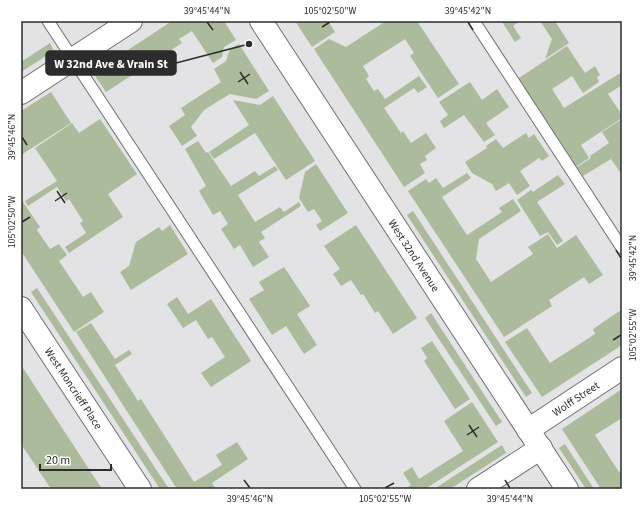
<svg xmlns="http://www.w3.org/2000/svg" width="643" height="510" font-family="'Source Sans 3',sans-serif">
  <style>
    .green { fill: #acbb9c }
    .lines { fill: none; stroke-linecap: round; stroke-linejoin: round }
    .service-casing { stroke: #706f72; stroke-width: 13 }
    .minor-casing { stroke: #706f72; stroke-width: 24 }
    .tertiary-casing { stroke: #706f72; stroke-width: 24 }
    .service { stroke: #fff; stroke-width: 11 }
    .minor { stroke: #fff; stroke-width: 22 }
    .tertiary { stroke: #fff; stroke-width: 22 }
    .ticks { fill: none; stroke: #2d2c2d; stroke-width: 1.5 }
    .labels { text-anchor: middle; stroke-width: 4; stroke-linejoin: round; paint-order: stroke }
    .street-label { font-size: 11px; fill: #2d2c2d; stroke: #fff }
    .leader { fill: none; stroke: #2d2c2d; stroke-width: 1.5 }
    .callout-dot { fill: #2d2c2d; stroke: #fff; stroke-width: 1.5 }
    .callout { fill: #2d2c2d; stroke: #2d2c2d; stroke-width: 1.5 }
    .callout-label { font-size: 12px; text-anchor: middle; font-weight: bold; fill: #fff }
    .neatline { fill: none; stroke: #2d2c2d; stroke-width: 1.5 }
    .ticks-label { font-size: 10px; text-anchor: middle; fill: #2d2c2d }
  </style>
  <rect width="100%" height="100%" fill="#e3e2e5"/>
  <g class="green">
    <polygon points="172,21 224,21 236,40 224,47 222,57 213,63 192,31 179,39 182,43 106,92 93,73"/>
    <polygon points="295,21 328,21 335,32 312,47"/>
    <polygon points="386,21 417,21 459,84 438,98 410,56 414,53 405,39 363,66 369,76 366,79 374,91 378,89 385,99 419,76 427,87 418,93 414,88 384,108 401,133 403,131 411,143 426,133 436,148 425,156 427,160 420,164 425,173 404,187 314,49 329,39 346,47"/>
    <polygon points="504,21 520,21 513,26 521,38 515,42 502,22"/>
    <polygon points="540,21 555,21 569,43 545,59 552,39"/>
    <polygon points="50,43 54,51 21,72 21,62"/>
    <polygon points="239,44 269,91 256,99 230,94 204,110 191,127 197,136 182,146 169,126 185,115 181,108 221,82 214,69 226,61 230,49"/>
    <polygon points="567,46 585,73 595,66 600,75 597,77 599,82 583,93 572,76 552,89 564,108 622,72 622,85 608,94 622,115 622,118 581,145 589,158 574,168 516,80"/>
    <polygon points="470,82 482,100 497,89 509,107 486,123 495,135 484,142 464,115 444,128 440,121 448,115 439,102"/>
    <polygon points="51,92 71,123 21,155 21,111"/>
    <polygon points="273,96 315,161 286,180 255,133 214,159 209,152 249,125 233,100 260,105"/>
    <polygon points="100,119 137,174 108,194 123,217 69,253 65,247 86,233 80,223 83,221 69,199 66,201 57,187 28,206 25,201 57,181 35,148 72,123 79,133"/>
    <polygon points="622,119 622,175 611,159 583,176 577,167 591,158 590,156 609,143 602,132"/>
    <polygon points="526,133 529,138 534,134 549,156 542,161 539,158 520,171 530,186 517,195 509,183 496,191 492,184 472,173 465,162 487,148 486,146 496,139 503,148"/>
    <polygon points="198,141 206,153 208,152 231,186 255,171 259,176 275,166 278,170 238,195 255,222 280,207 284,212 299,202 301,206 261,232 265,238 259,242 269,257 253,267 240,245 234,249 221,229 228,224 220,211 213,215 199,191 206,186 185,149"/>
    <polygon points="316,164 348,213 320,231 316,225 322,221 314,209 308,212 299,198 305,172"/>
    <polygon points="467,173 471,178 442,197 467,235 502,212 499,208 513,199 521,211 479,239 476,259 491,282 533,254 528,247 548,234 557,248 576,235 603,275 589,284 584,277 549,300 552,306 504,337 408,191 426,179 429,183 436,178 443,188"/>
    <polygon points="558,175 565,184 537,202 563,241 557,245 548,232 540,236 517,200 531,190 533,192"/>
    <polygon points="23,202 40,227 37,230 50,249 59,244 67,255 59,261 83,297 91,292 104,312 74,332 21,251 21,203"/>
    <polygon points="413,211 532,393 526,397 407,215"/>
    <polygon points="170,225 188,254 131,290 120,272 129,266 136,242 159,227 162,231"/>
    <polygon points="356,225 417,318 393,334 378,311 375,313 363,294 361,295 351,280 341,286 333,274 340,269 324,246"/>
    <polygon points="284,267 310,306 297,314 317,345 304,354 286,326 272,335 249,299 264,290 259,282"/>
    <polygon points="37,288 169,489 160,489 31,292"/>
    <polygon points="177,297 188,314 211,299 251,361 211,387 201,373 225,357 212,337 208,339 196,320 183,328 167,304"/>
    <polygon points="621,310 622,345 542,397 505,342 527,328 550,363 595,334 593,329"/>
    <polygon points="431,313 502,422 496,426 425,318"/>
    <polygon points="91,323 115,359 129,350 132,354 115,365 138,401 141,399 194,482 222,465 216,455 237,442 248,459 212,483 216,489 177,489 76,332"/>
    <polygon points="432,341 470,399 455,409 424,361 427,358 421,348"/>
    <polygon points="21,365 102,489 51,489 21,444"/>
    <polygon points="622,389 622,418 595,435 619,472 622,470 622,489 601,489 562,429"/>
    <polygon points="472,402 498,442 425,489 404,489 411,485 403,473 412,467 419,479 463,451 444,421"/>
    <polygon points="565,444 594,489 586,489 559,448"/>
    <polygon points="502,445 506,453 450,489 434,489"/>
  </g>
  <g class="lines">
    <g class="service-casing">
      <g id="service">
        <polyline points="48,21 355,489"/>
        <polyline points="474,21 622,248"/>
      </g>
    </g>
    <g class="minor-casing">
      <g id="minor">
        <polyline points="21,93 131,21"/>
        <path id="s1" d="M21,308l119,181"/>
        <path id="s2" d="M528,430l94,-62"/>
        <polyline points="478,489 541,448"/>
      </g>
    </g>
    <g class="tertiary-casing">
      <g id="tertiary">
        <path id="s3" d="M261,21l306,468"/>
      </g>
    </g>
    <use href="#service" class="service"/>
    <use href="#minor" class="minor"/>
    <use href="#tertiary" class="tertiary"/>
  </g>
  <path class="ticks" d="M207,22l6,8M468,22l5,8M322,27l8,-5M240,72l8,12M238,82l12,-8M22,137l5,8M57,191l8,12M55,201l12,-8M22,222l8,-5M616,250l5,8M613,340l8,-5M469,425l8,12M467,435l12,-8M244,480l6,8M505,480l5,8M385,488l9,-5"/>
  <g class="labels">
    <g class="street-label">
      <text dy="4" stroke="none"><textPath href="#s3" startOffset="280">West 32nd Avenue</textPath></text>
      <text dy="4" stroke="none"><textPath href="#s1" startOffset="96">West Moncrieff Place</textPath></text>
      <text dy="4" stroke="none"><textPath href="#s2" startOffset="57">Wolff Street</textPath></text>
    </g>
  </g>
  <path class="leader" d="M249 44L176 63"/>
  <circle class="callout-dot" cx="249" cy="44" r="4"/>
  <rect class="callout" x="46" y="51" width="130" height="24" rx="4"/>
  <g class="callout-label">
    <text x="111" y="68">W 32nd Ave &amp; Vrain St</text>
  </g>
  <rect width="643" height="510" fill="none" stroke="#ffffff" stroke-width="44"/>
  <path d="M40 464v6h71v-6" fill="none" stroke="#2d2c2d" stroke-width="2"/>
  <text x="46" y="464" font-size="12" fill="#2d2c2d" stroke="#ffffff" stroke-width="3" paint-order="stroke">20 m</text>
  <rect x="22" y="22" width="599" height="466" class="neatline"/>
  <g class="ticks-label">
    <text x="207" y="14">39°45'44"N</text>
    <text x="330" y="14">105°02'50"W</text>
    <text x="468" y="14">39°45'42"N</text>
    <text transform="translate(11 137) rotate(-90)" y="4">39°45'46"N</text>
    <text transform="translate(11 222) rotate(-90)" y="4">105°02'50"W</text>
    <text transform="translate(632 258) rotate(-90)" y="4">39°45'42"N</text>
    <text transform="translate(632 335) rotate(-90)" y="4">105°02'55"W</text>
    <text x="250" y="502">39°45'46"N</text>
    <text x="385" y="502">105°02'55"W</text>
    <text x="510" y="502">39°45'44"N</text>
  </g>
</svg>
